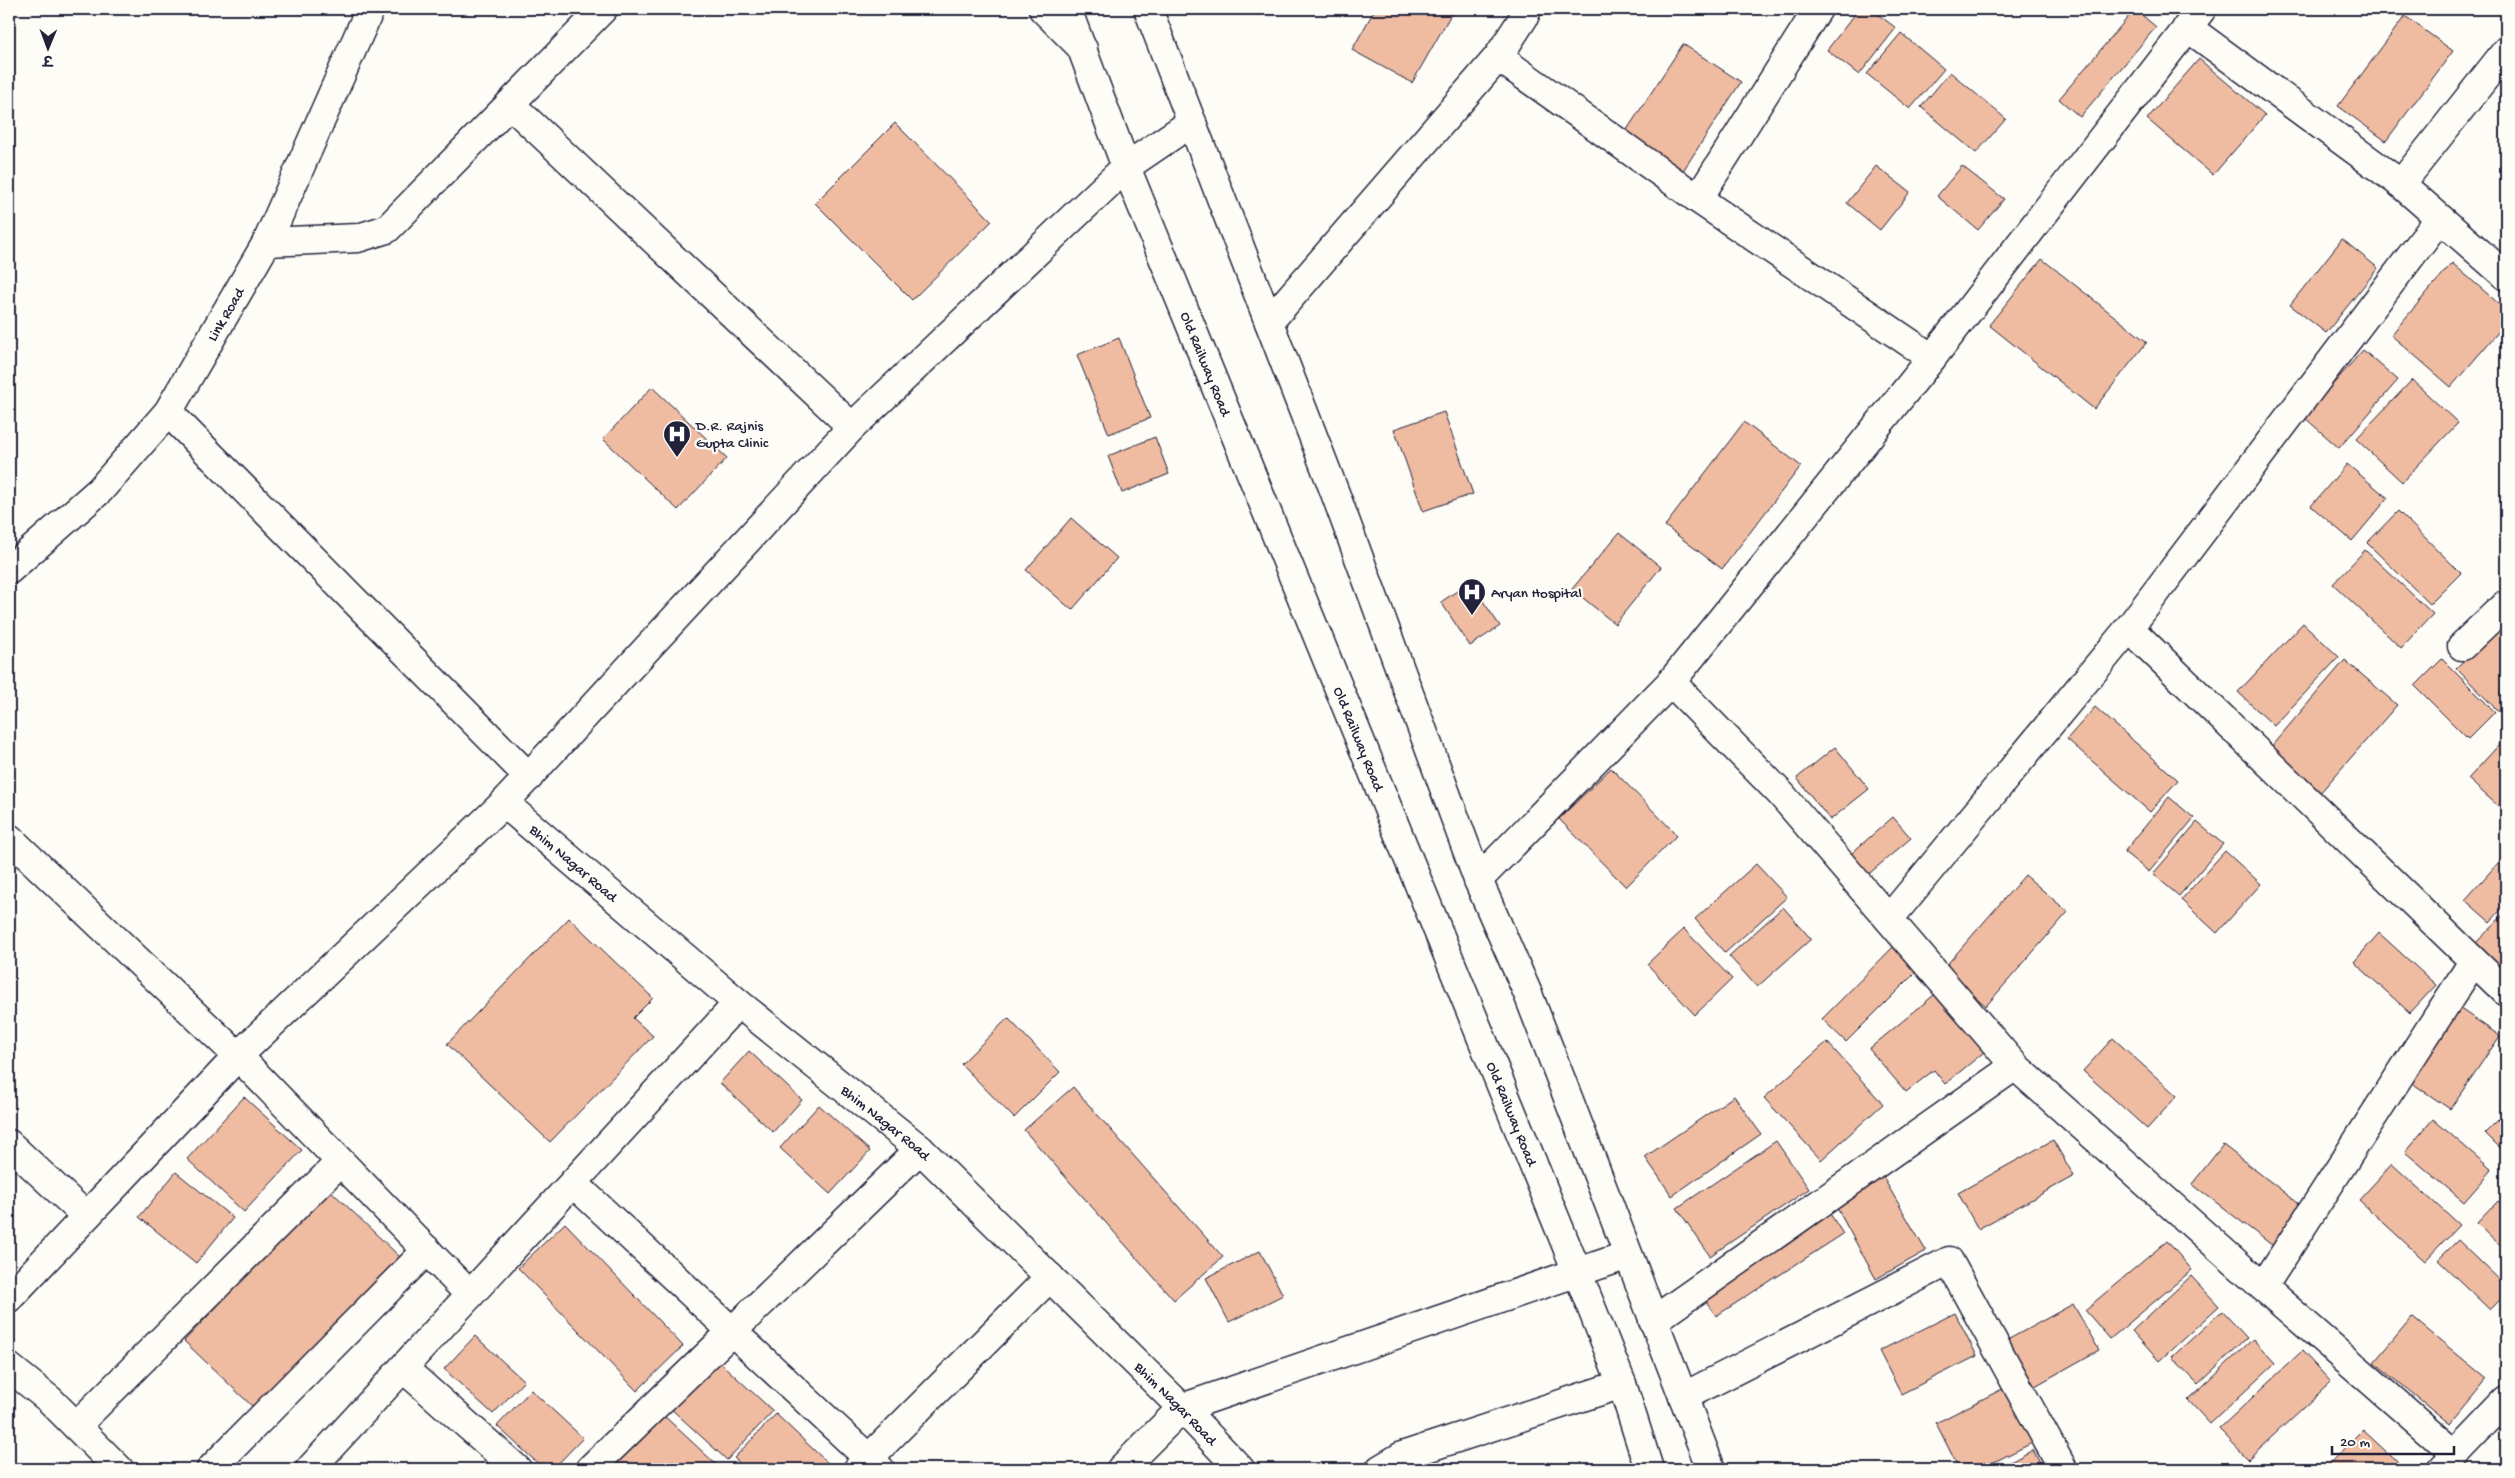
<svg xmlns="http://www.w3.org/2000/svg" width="2515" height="1478" font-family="'Gochi Hand','Playpen Sans Deva',sans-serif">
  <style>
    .building { fill: #efbba1; stroke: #22223b }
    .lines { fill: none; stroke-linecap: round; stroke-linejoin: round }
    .minor-casing { stroke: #22223b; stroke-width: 31 }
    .major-casing { stroke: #22223b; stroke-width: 31 }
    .minor { stroke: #fdfcf7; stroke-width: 28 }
    .major { stroke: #fdfcf7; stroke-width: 28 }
    .labels { text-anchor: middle; stroke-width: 4.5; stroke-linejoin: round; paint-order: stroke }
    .street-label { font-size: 15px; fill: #22223b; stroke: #fdfcf7 }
    .poi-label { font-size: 15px; fill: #22223b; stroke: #fdfcf7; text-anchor: start }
  </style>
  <rect width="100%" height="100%" fill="#fdfcf7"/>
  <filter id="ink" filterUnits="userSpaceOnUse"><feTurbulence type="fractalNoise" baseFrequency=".02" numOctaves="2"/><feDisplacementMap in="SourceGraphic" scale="10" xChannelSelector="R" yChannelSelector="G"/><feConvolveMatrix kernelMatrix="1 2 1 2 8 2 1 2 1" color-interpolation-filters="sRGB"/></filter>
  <g filter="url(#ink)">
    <g class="building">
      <polygon points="1375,9 1454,9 1412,83 1352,50"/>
      <polygon points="1859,9 1871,9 1896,28 1859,75 1827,50"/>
      <polygon points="2135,9 2156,27 2080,117 2059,99"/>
      <polygon points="2405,16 2453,51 2386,141 2338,106"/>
      <polygon points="1901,33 1944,69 1910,109 1867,74"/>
      <polygon points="1683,44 1741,82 1677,180 1619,142"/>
      <polygon points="2199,59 2265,115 2213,175 2147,119"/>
      <polygon points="1950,72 2006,119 1976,153 1921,107"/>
      <polygon points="895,123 992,221 912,300 815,203"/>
      <polygon points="1876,166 1910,192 1880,230 1847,203"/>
      <polygon points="1962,166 2004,199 1978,230 1937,196"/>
      <polygon points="2342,239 2378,268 2326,333 2290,305"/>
      <polygon points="2042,259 2147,342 2094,409 1989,325"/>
      <polygon points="2452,263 2506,310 2506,323 2451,387 2391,335"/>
      <polygon points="1119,338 1150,418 1109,434 1077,355"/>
      <polygon points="2363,350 2398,380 2339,448 2304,417"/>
      <polygon points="2412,380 2458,423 2402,482 2356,439"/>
      <polygon points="652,387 727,458 678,510 603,439"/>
      <polygon points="1444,412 1473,494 1423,511 1394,429"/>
      <polygon points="1744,422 1801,466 1722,569 1665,526"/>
      <polygon points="1155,437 1169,474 1122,493 1108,456"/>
      <polygon points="2347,464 2388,498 2352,541 2311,506"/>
      <polygon points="2398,511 2461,573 2430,604 2367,543"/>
      <polygon points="1071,518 1117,558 1072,610 1026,570"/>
      <polygon points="1619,533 1661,567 1615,624 1572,589"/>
      <polygon points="2365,550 2433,614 2401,648 2333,584"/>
      <polygon points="1470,582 1500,626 1470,646 1441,602"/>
      <polygon points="2504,621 2506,624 2506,709 2501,714 2456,668"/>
      <polygon points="2303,623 2339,657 2274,726 2238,692"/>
      <polygon points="2442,659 2495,712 2468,739 2415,686"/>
      <polygon points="2345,660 2397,705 2320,793 2269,749"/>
      <polygon points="2095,707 2178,780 2150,812 2067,739"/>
      <polygon points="2506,737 2506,796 2498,806 2468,779"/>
      <polygon points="1835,747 1869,789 1830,820 1797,778"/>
      <polygon points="1611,768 1677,835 1626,887 1559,819"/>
      <polygon points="2169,797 2194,818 2149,872 2124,852"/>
      <polygon points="2506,808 2506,822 2499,816"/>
      <polygon points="1893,817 1911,838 1864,878 1846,858"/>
      <polygon points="2197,822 2223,844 2179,896 2153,874"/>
      <polygon points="2225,851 2261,884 2217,933 2181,900"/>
      <polygon points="2506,854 2506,904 2490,922 2465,900"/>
      <polygon points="1756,864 1787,897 1725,953 1695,919"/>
      <polygon points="2025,875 2068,912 1986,1006 1943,969"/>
      <polygon points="1783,907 1811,939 1757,987 1729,956"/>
      <polygon points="2506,912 2506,961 2496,972 2471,948"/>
      <polygon points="569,918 653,998 633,1018 653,1036 550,1142 447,1044"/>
      <polygon points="1684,929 1732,979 1695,1015 1647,964"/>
      <polygon points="2379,933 2436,985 2410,1013 2354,962"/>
      <polygon points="1898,942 1922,966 1846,1042 1822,1019"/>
      <polygon points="1940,990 1989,1048 1945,1084 1934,1070 1906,1092 1869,1049"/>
      <polygon points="2456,1006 2500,1036 2450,1109 2406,1079"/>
      <polygon points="1008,1018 1060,1072 1014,1118 961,1064"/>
      <polygon points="2113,1038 2177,1096 2147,1129 2083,1071"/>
      <polygon points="1827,1042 1883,1104 1821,1160 1764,1098"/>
      <polygon points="749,1051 802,1100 773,1132 720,1083"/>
      <polygon points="1073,1087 1223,1257 1174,1300 1024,1130"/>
      <polygon points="1734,1096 1761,1134 1672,1196 1645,1157"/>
      <polygon points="244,1097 302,1150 244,1212 187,1159"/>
      <polygon points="819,1105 870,1151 830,1194 780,1148"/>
      <polygon points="2506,1112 2506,1154 2485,1133"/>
      <polygon points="2433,1119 2492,1170 2464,1202 2405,1152"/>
      <polygon points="2053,1140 2074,1176 1978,1229 1958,1193"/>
      <polygon points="1776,1141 1809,1189 1710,1256 1677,1208"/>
      <polygon points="2223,1145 2307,1210 2277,1249 2192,1184"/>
      <polygon points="2392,1164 2459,1225 2425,1261 2359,1200"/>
      <polygon points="176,1172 233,1218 196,1263 139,1217"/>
      <polygon points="1880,1172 1926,1251 1876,1279 1832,1199"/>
      <polygon points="329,1189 400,1257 254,1408 184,1341"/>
      <polygon points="2498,1201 2506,1209 2506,1251 2477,1223"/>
      <polygon points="1827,1209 1843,1234 1716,1316 1700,1292"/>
      <polygon points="565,1223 683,1346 637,1391 518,1268"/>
      <polygon points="2458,1240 2506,1286 2506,1294 2490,1310 2438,1260"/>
      <polygon points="2167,1241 2192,1270 2110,1339 2085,1310"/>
      <polygon points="1260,1251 1283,1295 1229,1322 1206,1278"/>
      <polygon points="2191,1276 2219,1306 2159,1361 2132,1331"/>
      <polygon points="2073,1304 2099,1350 2028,1390 2002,1343"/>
      <polygon points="2222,1311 2247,1338 2198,1384 2172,1357"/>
      <polygon points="1955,1313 1977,1356 1901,1394 1879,1351"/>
      <polygon points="2412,1317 2487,1379 2450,1424 2374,1362"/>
      <polygon points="475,1336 524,1381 493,1414 444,1369"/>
      <polygon points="2253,1339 2275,1363 2210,1424 2188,1400"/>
      <polygon points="2302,1351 2331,1382 2248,1459 2219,1429"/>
      <polygon points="714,1357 773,1411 727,1460 668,1406"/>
      <polygon points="2010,1385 2038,1440 1980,1469 1959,1469 1936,1423"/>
      <polygon points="531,1390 583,1438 553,1469 544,1469 497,1426"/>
      <polygon points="662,1414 719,1467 716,1469 610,1469"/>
      <polygon points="776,1414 833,1468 832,1469 746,1469 734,1458"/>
      <polygon points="2363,1430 2405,1469 2325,1469"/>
      <polygon points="2033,1450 2043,1469 1997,1469"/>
    </g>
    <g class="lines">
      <g class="minor-casing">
        <g id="minor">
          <polyline points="1043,9 1083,49"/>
          <polyline points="2187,27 2401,184 2506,276"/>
          <polyline points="1498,57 1698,199 1932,358"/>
          <polyline points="510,104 852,427"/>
          <polyline points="2401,184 2506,51"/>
          <polyline points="1698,199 1818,9"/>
          <polyline points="267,242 358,238 387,229 603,9"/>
          <polyline points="1269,322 1498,57 1524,17 1527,9"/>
          <polyline points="168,412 529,777"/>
          <path id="s1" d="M9,570l91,-80 68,-78 99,-170 103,-233"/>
          <polyline points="2129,628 2506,992"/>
          <polyline points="2462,646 2506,604"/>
          <polyline points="1671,682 1781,794 2015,1066 2263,1287 2455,1454"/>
          <path id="s2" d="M504,803l234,200 182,146 262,259 58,61"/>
          <polyline points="9,838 238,1056 470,1295"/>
          <polyline points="1478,880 1671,682 1932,358 2202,9"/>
          <polyline points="1889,919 2129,628 2439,219"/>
          <polyline points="9,1144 85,1215"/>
          <polyline points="573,1183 880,1469"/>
          <polyline points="2263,1287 2473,962"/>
          <polyline points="9,1298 238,1056 504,803 852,427 1126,167 1192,122"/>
          <polyline points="1653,1321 2015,1066"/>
          <polyline points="9,1367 50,1400 119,1469"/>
          <polyline points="403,1368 517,1469"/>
          <polyline points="1683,1397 1949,1261 2063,1469"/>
          <polyline points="76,1426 340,1162"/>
          <polyline points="211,1469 427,1250"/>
          <polyline points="310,1469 738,1003"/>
          <polyline points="590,1469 920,1149"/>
          <polyline points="858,1469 1050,1277"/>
          <polyline points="1121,1469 1182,1408 1628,1255"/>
          <polyline points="1380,1469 1402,1456 1622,1384"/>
          <polyline points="2441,1469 2506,1401"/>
        </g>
      </g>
      <g class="major-casing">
        <g id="major">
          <path id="s3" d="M1067,9l59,158 452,1107 44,110 27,85"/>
          <polyline points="1148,9 1335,493 1478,880 1528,994 1711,1469"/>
        </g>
      </g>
      <use href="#minor" class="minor"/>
      <use href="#major" class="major"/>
    </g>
  </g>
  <defs>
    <g id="hospital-pin" transform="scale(1.4375)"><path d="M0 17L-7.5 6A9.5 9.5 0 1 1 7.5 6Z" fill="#22223b" stroke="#fdfcf7"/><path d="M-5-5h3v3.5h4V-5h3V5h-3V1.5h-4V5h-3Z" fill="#fff"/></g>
  </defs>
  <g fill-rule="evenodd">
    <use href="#hospital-pin" x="677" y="434"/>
    <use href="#hospital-pin" x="1472" y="592"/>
  </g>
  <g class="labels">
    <g class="street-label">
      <text dy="5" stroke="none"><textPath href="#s1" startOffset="338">Link Road</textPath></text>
      <text dy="5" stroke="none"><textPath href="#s3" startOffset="381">Old Railway Road</textPath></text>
      <text dy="5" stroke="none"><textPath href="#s3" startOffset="786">Old Railway Road</textPath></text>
      <text dy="5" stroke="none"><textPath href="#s2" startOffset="92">Bhim Nagar Road</textPath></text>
      <text dy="5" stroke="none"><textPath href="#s3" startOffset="1191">Old Railway Road</textPath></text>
      <text dy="5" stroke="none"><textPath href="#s2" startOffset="498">Bhim Nagar Road</textPath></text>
      <text dy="5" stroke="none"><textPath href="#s2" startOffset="902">Bhim Nagar Road</textPath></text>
    </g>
    <g class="poi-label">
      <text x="696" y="430">D.R. Rajnis<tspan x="696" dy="17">Gupta Clinic</tspan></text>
      <text x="1491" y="597">Aryan Hospital</text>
    </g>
  </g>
  <rect width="2515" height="1478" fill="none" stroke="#fdfcf7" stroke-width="30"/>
  <rect x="15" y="15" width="2485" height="1448" fill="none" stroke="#22223b" stroke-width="2" filter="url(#ink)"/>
  <g transform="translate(48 48) rotate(181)" stroke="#fdfcf7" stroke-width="4" paint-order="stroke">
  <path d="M0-4L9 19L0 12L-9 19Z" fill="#22223b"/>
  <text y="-8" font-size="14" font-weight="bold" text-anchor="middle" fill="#22223b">उ</text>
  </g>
  <path d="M2332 1446v8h122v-8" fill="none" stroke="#22223b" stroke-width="2.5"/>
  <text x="2340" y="1446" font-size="15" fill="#22223b" stroke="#fdfcf7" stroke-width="4" paint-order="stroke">20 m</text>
</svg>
